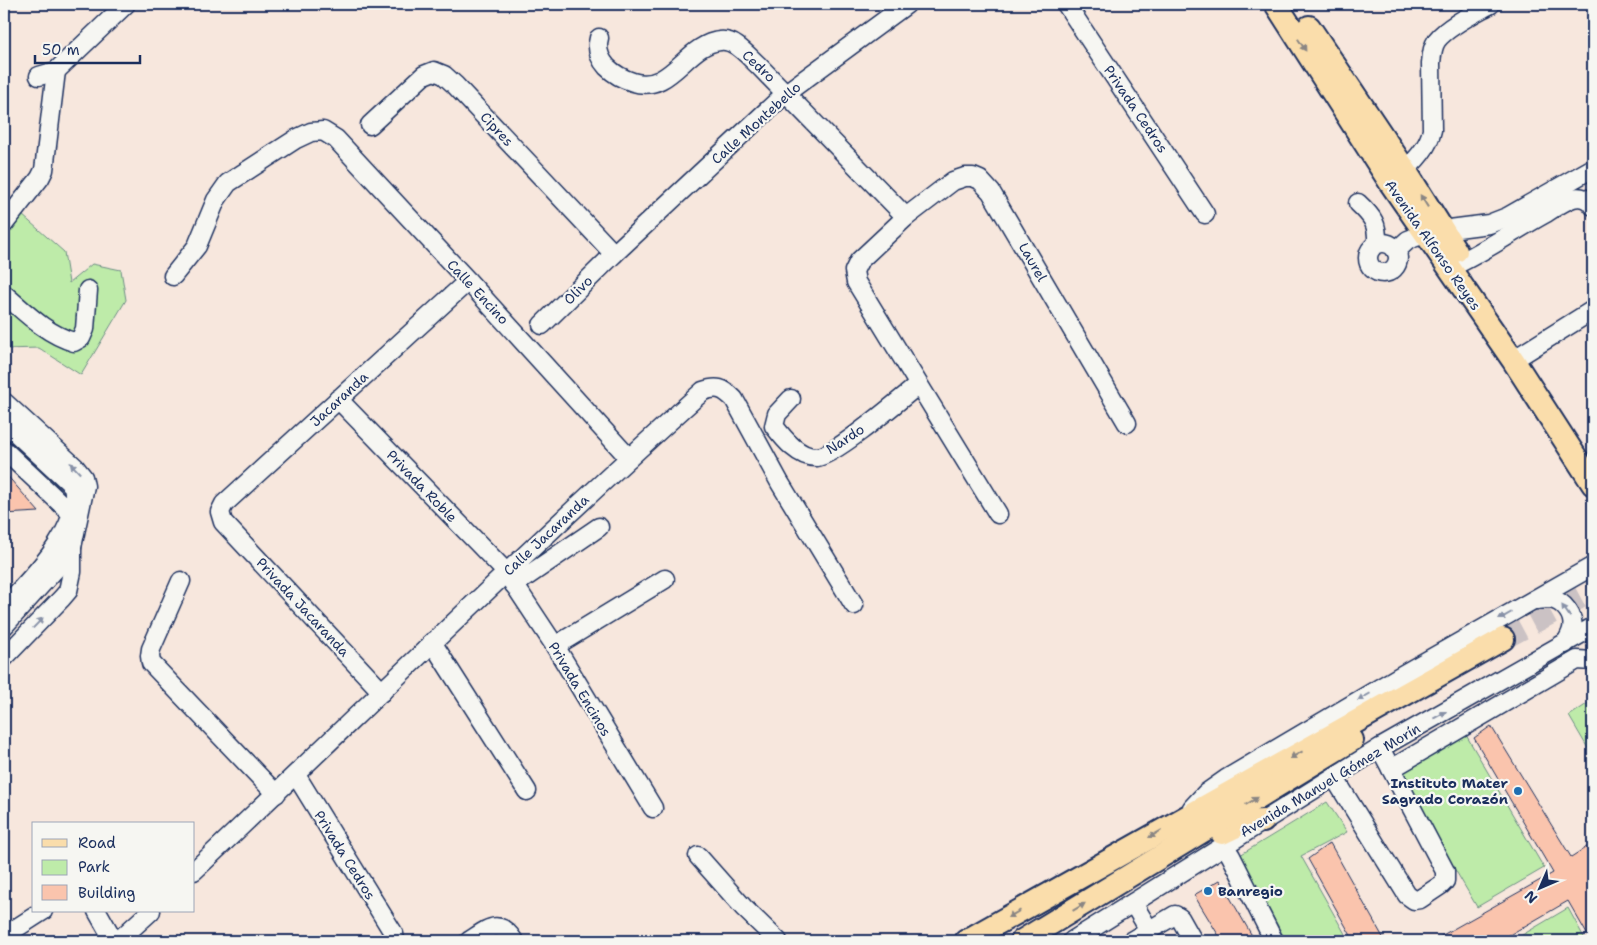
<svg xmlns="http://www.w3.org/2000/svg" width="1597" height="945" font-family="'Shantell Sans',sans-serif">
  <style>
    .green { fill: #beeba9; stroke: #6c8d84 }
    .building { fill: #fac4ad; stroke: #1b2f5e }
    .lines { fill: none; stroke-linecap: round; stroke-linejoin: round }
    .major-tunnel { stroke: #cbc2c4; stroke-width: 22; stroke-dasharray: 22 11; stroke-linecap: butt }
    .minor-casing { stroke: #1b2f5e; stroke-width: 21 }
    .major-casing { stroke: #1b2f5e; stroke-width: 26 }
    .minor { stroke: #f6f6f2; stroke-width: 18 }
    .major { stroke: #faddab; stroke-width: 22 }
    .oneway { fill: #8a8684 }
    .oneway2 { fill: #8892a8 }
    .poi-dot { fill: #1f6fb2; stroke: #f6f6f2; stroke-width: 2 }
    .labels { text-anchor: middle; stroke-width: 4.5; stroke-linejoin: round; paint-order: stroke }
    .street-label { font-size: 14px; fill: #1b2f5e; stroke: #f6f6f2 }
    .poi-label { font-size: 14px; font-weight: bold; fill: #1b2f5e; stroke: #f6f6f2; text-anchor: end }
  </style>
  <rect width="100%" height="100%" fill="#f7e7dd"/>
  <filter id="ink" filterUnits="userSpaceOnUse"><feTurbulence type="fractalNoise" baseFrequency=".02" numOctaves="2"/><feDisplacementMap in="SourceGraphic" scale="10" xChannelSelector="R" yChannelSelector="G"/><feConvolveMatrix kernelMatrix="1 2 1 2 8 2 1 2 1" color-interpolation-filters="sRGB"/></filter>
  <g filter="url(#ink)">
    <g class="green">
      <polygon points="4,199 64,252 69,283 92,264 121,270 126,300 81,375 39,348 4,349"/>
      <polygon points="1593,700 1593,757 1569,716"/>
      <polygon points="1466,735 1544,868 1477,907 1399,774"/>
      <polygon points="1327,802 1347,832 1301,856 1349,941 1286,941 1240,855"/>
      <polygon points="1568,908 1586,941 1512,941"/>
    </g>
    <g class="building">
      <polygon points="4,472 39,512 4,514"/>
      <polygon points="1491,726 1571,857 1593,843 1593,941 1591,941 1568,901 1499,941 1432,941 1553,873 1474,738"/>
      <polygon points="1330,843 1385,941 1354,941 1308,859"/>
      <polygon points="1220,880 1255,941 1222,941 1194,895"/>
    </g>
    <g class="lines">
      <polyline class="major-tunnel" points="1503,639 1593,591"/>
      <g class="minor-casing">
        <g id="minor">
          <polyline points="1066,4 1205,214"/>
          <path d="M599,38c-3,11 0,20 8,29 7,7 16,12 26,15 38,12 53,-38 87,-41 15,-2 28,15 38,24l148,152"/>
          <polyline points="39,76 56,71 126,4"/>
          <polyline points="370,125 424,75 434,71 444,75 455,85 614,254"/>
          <path d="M1396,177c16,-12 32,-27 36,-47l-1,-67c1,-8 1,-16 6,-23 11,-14 38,-27 54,-36"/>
          <path d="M1358,203c15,14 20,21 19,41"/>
          <polyline points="4,224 40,178 44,170 56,71"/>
          <circle cx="1383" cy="258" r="15"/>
          <polyline points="1396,251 1408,240 1416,237 1442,230 1489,224 1507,217 1593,168"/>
          <path d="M1449,268c34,-15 64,-37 97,-55 8,-5 18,-12 27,-15 8,-2 16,1 20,8"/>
          <polyline points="173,276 197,246 216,200 228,183 296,139 311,132 323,131 336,139 468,281 629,458"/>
          <path d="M4,294c21,18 42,40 70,48l7,-4 4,-9 3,-39"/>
          <polyline points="542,325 614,254 786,93 907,4"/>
          <polyline points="1513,360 1593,310"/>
          <polyline points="338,399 506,572 555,646 653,808"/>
          <path d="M791,399l-14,15 -3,12c10,13 25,32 43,31 17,-1 85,-59 101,-72"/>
          <polyline points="4,402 75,467 83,477 85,486 71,552 4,626"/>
          <path d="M4,422l69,64c10,43 -42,92 -69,121"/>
          <polyline points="4,450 72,514 72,572 68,591 62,598 4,658"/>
          <polyline points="998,514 856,282 854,271 859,261 906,217 953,181 965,177 973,177 980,180 991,192 1127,423"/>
          <polyline points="181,581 151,649 150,656 151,663 276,794"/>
          <polyline points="514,585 599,527"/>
          <path d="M1534,600c5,0 11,-1 16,-1 14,2 25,17 22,30 -1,5 -4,10 -7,15"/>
          <polyline points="432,642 527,791"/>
          <polyline points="555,646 665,579"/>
          <polyline points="382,692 223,522 220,512 224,504 468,281"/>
          <polyline points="1391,769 1577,660 1593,661"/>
          <polyline points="296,775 394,934 395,941"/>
          <polyline points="1334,777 1407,895 1414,900 1420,899 1441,885 1445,881 1445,871 1380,748"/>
          <polyline points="1192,808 1206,793 1226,779 1400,676 1593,566"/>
          <polyline points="1224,845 1231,856 1274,941"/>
          <polyline points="698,856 744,908 778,941"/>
          <path d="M194,871c169,-160 335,-324 509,-480 14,-5 20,-3 31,8l46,84 74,122"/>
          <polyline points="1133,903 1149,930"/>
          <polyline points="97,911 114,941"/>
          <polyline points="4,936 43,911"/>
          <polyline points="118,941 151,911"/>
          <path d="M469,941c19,-12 30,-24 45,0"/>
          <polyline points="1072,941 1380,748 1593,627"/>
          <polyline points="1131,941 1175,915 1180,918 1193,941"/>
        </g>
      </g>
      <g class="major-casing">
        <g id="major">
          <polyline points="1276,4 1390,182 1513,360 1593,484"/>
          <polyline points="1309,27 1405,170 1456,251"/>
          <polyline points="1222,833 1245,822 1263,821"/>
          <polyline points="966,941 1503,639"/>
          <polyline points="1022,941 1352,740"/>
        </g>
      </g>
      <use href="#minor" class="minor"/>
      <use href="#major" class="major"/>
    </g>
    <defs><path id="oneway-solid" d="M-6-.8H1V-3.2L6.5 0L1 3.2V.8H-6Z" transform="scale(1.25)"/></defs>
    <g class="oneway">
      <use href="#oneway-solid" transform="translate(1302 45) rotate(57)"/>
      <use href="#oneway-solid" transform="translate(1424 201) rotate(-122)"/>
      <use href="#oneway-solid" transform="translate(1296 755) rotate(151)"/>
      <use href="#oneway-solid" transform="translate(1252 801) rotate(-31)"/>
      <use href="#oneway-solid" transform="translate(1155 834) rotate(150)"/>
      <use href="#oneway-solid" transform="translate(1079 907) rotate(-31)"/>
      <use href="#oneway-solid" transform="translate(1014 914) rotate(150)"/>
    </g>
    <g class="oneway2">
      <use href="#oneway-solid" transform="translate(75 468) rotate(-133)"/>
      <use href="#oneway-solid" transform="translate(1566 611) rotate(-125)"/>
      <use href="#oneway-solid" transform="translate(1505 616) rotate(150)"/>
      <use href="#oneway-solid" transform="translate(38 623) rotate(-46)"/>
      <use href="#oneway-solid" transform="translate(1364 697) rotate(150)"/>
      <use href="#oneway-solid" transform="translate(1440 715) rotate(-29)"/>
    </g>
  </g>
  <g class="poi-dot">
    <circle cx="1518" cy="791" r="5"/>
    <circle cx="1208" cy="891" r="5"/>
  </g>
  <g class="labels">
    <g class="street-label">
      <text transform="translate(759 66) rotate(43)" y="5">Cedro</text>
      <text transform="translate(1136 109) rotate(56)" y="5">Privada Cedros</text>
      <text transform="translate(756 123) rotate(-42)" y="5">Calle Montebello</text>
      <text transform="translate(497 129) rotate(47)" y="5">Cipres</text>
      <text transform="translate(1433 245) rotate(55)" y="5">Avenida Alfonso Reyes</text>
      <text transform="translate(1033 262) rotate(60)" y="5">Laurel</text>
      <text transform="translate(578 290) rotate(-45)" y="5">Olivo</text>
      <text transform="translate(478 292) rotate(47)" y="5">Calle Encino</text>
      <text transform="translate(339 399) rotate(-43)" y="5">Jacaranda</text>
      <text transform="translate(845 439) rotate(-33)" y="5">Nardo</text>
      <text transform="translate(422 486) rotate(46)" y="5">Privada Roble</text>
      <text transform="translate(546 535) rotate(-43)" y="5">Calle Jacaranda</text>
      <text transform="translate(303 607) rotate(47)" y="5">Privada Jacaranda</text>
      <text transform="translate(580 689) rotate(59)" y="5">Privada Encinos</text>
      <text transform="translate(1330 780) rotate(-31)" y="5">Avenida Manuel Gómez Morín</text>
      <text transform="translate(345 855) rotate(58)" y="5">Privada Cedros</text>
    </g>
    <g class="poi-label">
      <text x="1508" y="788">Instituto Mater<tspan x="1508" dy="16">Sagrado Corazón</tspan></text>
      <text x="1218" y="896" text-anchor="start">Banregio</text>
    </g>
  </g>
  <rect width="1597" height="945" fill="none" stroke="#f6f6f2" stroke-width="20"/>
  <rect x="10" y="10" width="1577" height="925" fill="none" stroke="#1b2f5e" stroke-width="2" filter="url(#ink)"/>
  <rect x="32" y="822" width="162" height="90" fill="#f6f6f2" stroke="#9ea6b7"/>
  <rect x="42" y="839" width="25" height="8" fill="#faddab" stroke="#9ea6b7"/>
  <text x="78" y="848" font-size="15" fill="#1b2f5e">Road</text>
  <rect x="42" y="860" width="25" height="15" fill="#beeba9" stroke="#9ea6b7"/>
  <text x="78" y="872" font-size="15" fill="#1b2f5e">Park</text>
  <rect x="42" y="885" width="25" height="15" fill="#fac4ad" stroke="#9ea6b7"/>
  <text x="78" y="898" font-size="15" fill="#1b2f5e">Building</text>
  <g transform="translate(1540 888) rotate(225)" stroke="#f6f6f2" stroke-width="4" paint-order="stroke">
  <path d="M0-4L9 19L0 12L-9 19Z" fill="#1b2f5e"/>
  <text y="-8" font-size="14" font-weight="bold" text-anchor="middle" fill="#1b2f5e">N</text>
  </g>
  <path d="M35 55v8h105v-8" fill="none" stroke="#1b2f5e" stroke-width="2.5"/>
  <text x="42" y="55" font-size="15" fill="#1b2f5e" stroke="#f6f6f2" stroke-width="4" paint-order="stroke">50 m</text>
</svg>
